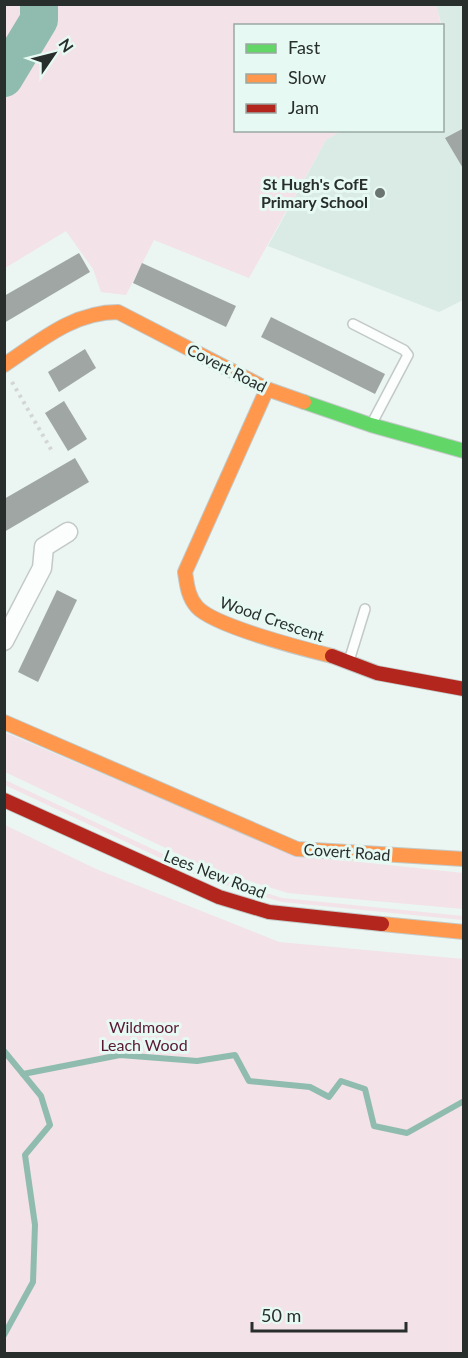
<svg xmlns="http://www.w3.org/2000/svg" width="468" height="1358" font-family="Lato,sans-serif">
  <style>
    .built { fill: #d9ebe4 }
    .green { fill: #f3e2e7 }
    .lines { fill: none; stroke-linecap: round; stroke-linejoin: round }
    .stream { stroke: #8fbcae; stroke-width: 6 }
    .river { stroke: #8fbcae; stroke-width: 38 }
    .building { fill: #9fa6a4 }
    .lane-casing { stroke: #c2c9c7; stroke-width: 12 }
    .street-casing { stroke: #c2c9c7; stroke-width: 21 }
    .fast-casing { stroke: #c2c9c7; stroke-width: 16 }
    .slow-casing { stroke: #c2c9c7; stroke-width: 16 }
    .jam-casing { stroke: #c2c9c7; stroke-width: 16 }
    .path { stroke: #d3d6d5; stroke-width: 4; stroke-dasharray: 3 4.5; stroke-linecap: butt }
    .lane { stroke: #fcfefd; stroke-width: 9 }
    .street { stroke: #fcfefd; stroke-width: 18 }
    .fast { stroke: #63d668; stroke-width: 14 }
    .slow { stroke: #ff974d; stroke-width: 14 }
    .jam { stroke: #b3261e; stroke-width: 14 }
    .poi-dot { fill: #6c7471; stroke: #e7f9f3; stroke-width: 2 }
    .labels { text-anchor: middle; stroke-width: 6; stroke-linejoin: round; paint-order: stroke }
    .poi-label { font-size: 16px; font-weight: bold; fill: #272e2c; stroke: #e7f9f3; text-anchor: end }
    .street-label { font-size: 16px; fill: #272e2c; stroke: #e7f9f3 }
    .park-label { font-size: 16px; fill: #591934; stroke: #e7f9f3 }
  </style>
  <rect width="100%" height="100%" fill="#ebf5f2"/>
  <polygon class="built" points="436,5 463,5 463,300 439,312 268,246 326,140 341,131 442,130 442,26"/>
  <g class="green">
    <polygon points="436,4 441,25 236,26 236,130 341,131 326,140 249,278 154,240 126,295 101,292 93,269 66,231 5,268 5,5"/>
    <polygon points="4,732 294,855 463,873 463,909 288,893 208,868 5,772"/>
    <polygon points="5,780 208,875 282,898 463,916 463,920 282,902 207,880 5,785"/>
    <polygon points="5,825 96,869 279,942 463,959 463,1353 5,1353"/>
  </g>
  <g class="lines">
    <g class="stream">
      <polyline points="4,1051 23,1074 120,1055 197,1061 235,1055 249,1081 310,1087 329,1097 341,1081 365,1089 374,1126 407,1133 464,1101"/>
      <polyline points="4,1335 33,1282 35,1225 25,1155 50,1125 41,1096 23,1074"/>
    </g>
    <polyline class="river" points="4,78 39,20 39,4"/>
  </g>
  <g class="building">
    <polygon points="464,128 464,170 445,138"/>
    <polygon points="79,253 90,272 4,323 4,296"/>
    <polygon points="142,263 236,306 226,327 133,283"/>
    <polygon points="271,317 385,374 375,394 261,337"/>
    <polygon points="85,349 96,368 59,392 48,372"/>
    <polygon points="64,401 87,439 68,451 45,413"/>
    <polygon points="75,458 89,482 4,532 4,499"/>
    <polygon points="57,590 77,600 38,682 18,672"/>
  </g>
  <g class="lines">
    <g class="lane-casing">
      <g id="lane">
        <polyline points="353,324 404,350 408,355 371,425"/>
        <polyline points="349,661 365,609"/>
      </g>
    </g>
    <g class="street-casing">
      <polyline id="street" points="4,641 42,568 44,547 68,532"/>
    </g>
    <g class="fast-casing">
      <polyline id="fast" points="304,402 371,425 464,451"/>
    </g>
    <g class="slow-casing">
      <g id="slow">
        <path d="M4,365c36,-24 69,-53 114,-53l149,77 37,13"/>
        <path d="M267,389l-82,183c2,13 3,25 12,35 17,19 107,42 135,49"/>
        <polyline points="4,722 297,849 464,859"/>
        <polyline points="382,924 464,932"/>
      </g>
    </g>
    <g class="jam-casing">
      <g id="jam">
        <polyline points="332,656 377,673 464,689"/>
        <polyline points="4,800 219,897 269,912 382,924"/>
      </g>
    </g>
    <polyline class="path" points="12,382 52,451"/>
    <use href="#lane" class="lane"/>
    <use href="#street" class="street"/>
    <use href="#fast" class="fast"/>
    <use href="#slow" class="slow"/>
    <use href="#jam" class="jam"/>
  </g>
  <circle class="poi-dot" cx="380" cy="193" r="6"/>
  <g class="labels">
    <g class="poi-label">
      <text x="368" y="190">St Hugh's CofE<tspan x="368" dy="18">Primary School</tspan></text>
    </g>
    <g class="street-label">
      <text transform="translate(227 368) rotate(27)" y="6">Covert Road</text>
      <text transform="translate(272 619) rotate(19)" y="6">Wood Crescent</text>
      <text transform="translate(347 852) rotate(4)" y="6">Covert Road</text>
      <text transform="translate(215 874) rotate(21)" y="6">Lees New Road</text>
    </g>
    <g class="park-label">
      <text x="144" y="1033">Wildmoor<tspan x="144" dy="18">Leach Wood</tspan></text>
    </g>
  </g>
  <rect width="468" height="1358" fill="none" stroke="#272e2c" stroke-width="12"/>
  <rect x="234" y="24" width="210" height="108" fill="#e7f9f3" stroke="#9aa8a3" stroke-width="1.5"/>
  <rect x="246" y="44" width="30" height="9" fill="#63d668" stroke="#9aa8a3" stroke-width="1.5"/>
  <text x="288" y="54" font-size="18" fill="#272e2c">Fast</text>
  <rect x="246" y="74" width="30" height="9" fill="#ff974d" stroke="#9aa8a3" stroke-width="1.5"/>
  <text x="288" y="84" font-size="18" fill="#272e2c">Slow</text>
  <rect x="246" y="104" width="30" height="9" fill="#b3261e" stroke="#9aa8a3" stroke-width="1.5"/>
  <text x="288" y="114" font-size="18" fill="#272e2c">Jam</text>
  <g transform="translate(54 54) rotate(55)" stroke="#e7f9f3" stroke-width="4.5" paint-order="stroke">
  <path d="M0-4.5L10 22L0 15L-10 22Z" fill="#272e2c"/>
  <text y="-9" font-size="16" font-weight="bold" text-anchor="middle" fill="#272e2c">N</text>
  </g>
  <path d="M252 1322v9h154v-9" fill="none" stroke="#272e2c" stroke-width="3"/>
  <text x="261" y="1322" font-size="18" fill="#272e2c" stroke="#e7f9f3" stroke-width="4.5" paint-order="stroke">50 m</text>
</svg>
